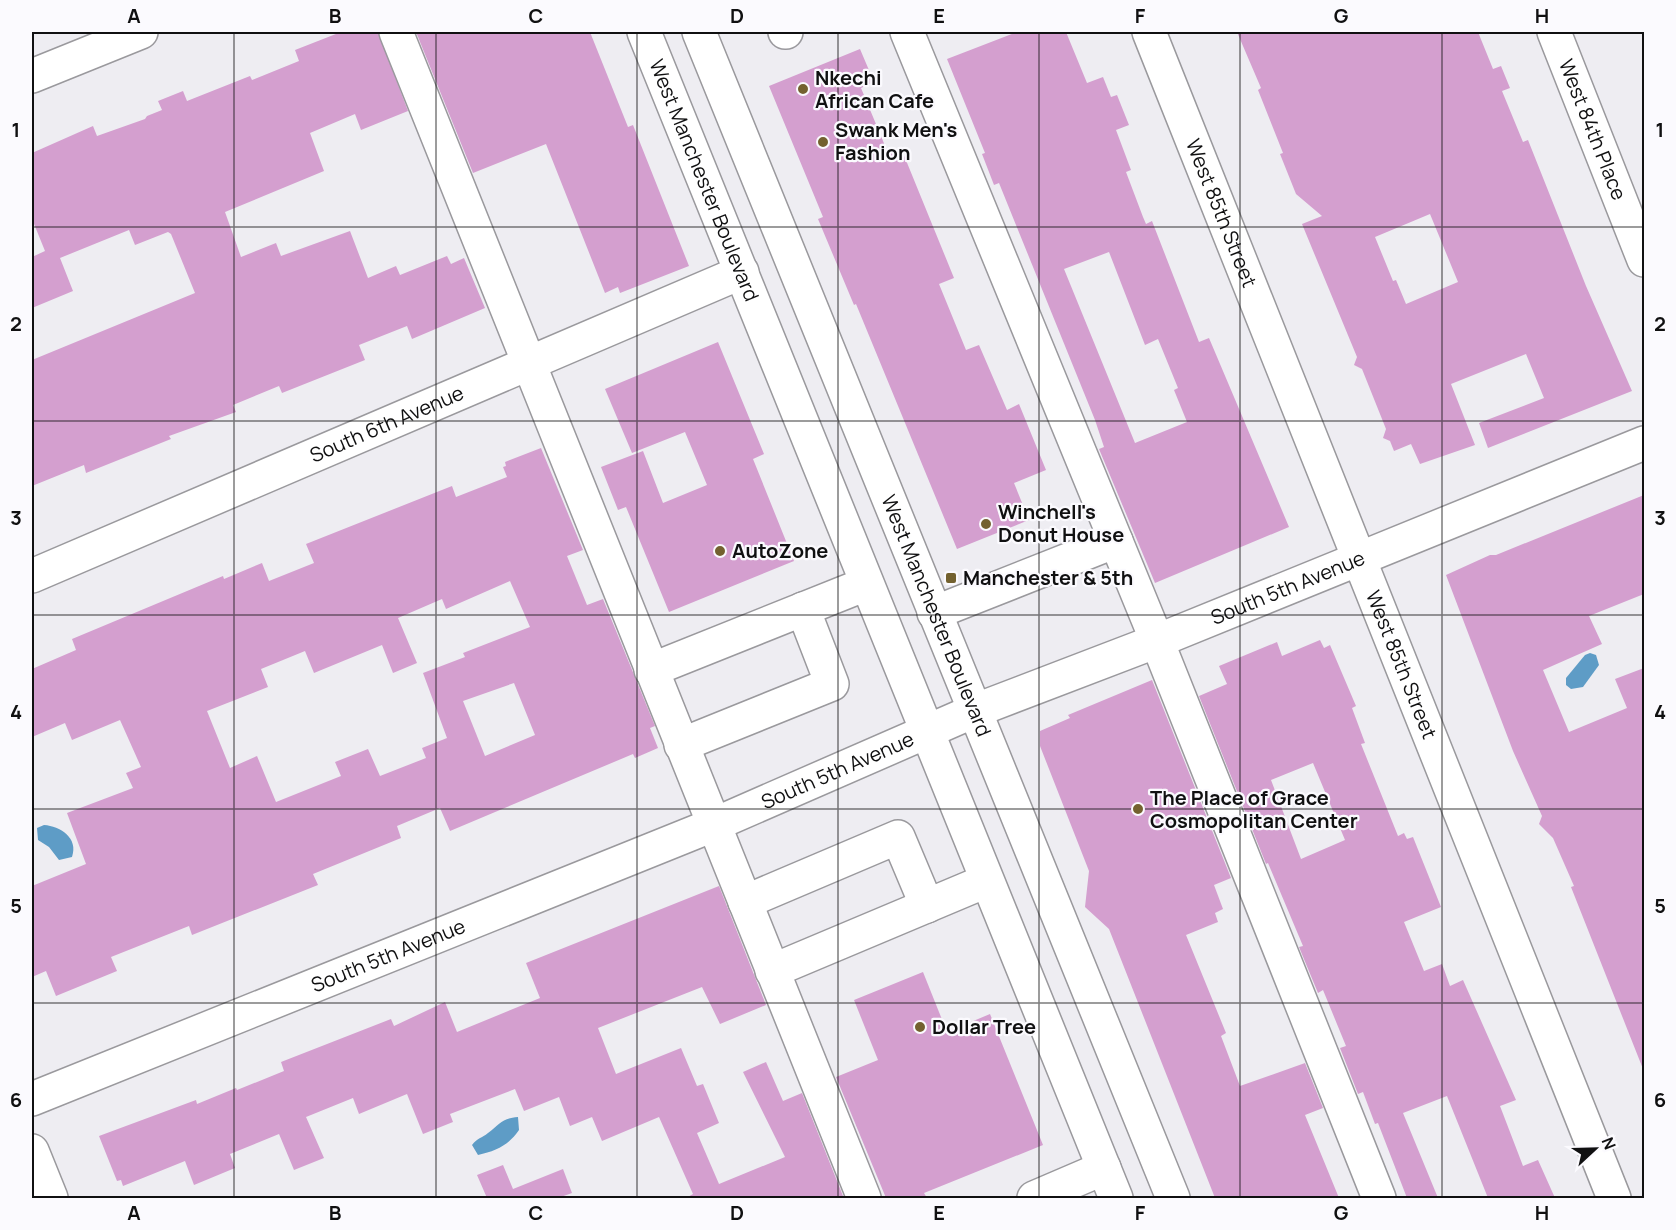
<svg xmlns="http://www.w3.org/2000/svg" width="1676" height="1230" font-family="Manrope,sans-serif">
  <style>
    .water { fill: #5e9cc6 }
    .building { fill: #d49fcf; fill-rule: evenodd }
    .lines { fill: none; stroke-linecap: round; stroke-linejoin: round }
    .minor-casing { stroke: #9a999d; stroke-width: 36 }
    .major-casing { stroke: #9a999d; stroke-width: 36 }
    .minor { stroke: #fff; stroke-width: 33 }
    .major { stroke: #fff; stroke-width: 33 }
    .grid { fill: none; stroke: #101011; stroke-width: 1.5; stroke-opacity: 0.55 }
    .poi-dot { fill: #73612f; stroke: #fbfafe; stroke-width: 2 }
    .labels { text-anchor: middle; stroke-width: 4.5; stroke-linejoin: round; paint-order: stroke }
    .poi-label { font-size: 20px; font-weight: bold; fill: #101011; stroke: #fbfafe; text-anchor: start }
    .street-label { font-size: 20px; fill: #101011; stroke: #fbfafe }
    .neatline { fill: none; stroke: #101011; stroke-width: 2 }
    .grid-label { font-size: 20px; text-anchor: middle; font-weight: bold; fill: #101011 }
  </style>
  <rect width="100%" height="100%" fill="#eeedf2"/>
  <g class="water">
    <polygon points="1590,653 1596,655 1599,665 1583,687 1571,689 1566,685 1566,678 1585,655"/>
    <path d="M44,825c16,1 35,13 28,32l-13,3 -10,-13 -11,-7 -1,-12z"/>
    <path d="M518,1117l1,13c-10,15 -23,21 -41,25l-6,-10c5,-7 10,-7 16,-12 12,-9 14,-15 30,-16z"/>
  </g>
  <g class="building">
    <polygon points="341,32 378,32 408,111 361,130 355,114 310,133 324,171 225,212 241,257 276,243 281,256 350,231 368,278 396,266 400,275 447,256 451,264 464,258 485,308 412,339 407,326 359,345 365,360 282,393 279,386 233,405 236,412 169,436 171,439 86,473 84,465 32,486 32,360 195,293 171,234 168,232 135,245 129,230 60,258 73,291 32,308 32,257 45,251 32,219 32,153 93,126 97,136 145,119 147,116 162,110 158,101 183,91 187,101 250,76 252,80 299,61 295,50"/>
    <polygon points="416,32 590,32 628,127 633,125 689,266 620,293 618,287 605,293 546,144 473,173"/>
    <path d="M1017,32h49l21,51 16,-6 8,20 6,-2 12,30 -13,5 15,40 -5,2 17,45 3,7 6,-3 47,121 10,-4 80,189 -134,56 -56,-134 5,-2 -9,-27 -96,-237 -5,2 -12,-31 3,-1 -38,-94zM1109,252l36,93 13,-6 20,49 -4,2 13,32 -52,21 -71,-174z"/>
    <path d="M1237,32h241l15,37 8,-3 9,22 -8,3 21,51 5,-2 58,146 46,105 -144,57 -9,-25 65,-25 -18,-44 -75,30 24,61 -55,19 -9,-20 -17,7 -4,-10 -7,-3 3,-9 -24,-60 -8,-4 3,-8 -55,-133 20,-8 -26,-22 -16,-40 3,-1 -25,-63 3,-2zM1430,214l28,68 -52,22 -10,-24 -3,1 -18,-44z"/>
    <polygon points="860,49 874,82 861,88 888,153 901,148 954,278 939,284 966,350 979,345 1007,410 1019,404 1046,470 1014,483 1029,520 957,549 856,304 854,305 818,219 823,217 769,86"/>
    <polygon points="718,342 764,454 753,459 794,561 669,612 626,507 618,510 601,467 643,451 663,503 707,485 685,432 632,453 605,389"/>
    <path d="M541,448l42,102 -16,6 20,49 16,-6 52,127 -5,2 8,20 -23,10 -2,-4 -183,77 -10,-23 -43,18 4,12 -88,36 5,11 -126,50 -3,-9 -78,31 6,14 -61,25 -10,-25 -14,6v-91l54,-22 -19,-51 66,-25 -7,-15 15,-6 -21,-47 -48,20 -7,-17 -33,14v-68l44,-19 -4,-11 151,-63 1,3 38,-16 7,18 45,-18 -8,-19 146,-58 4,11 51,-20 -4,-10 3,-1 -1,-4zM510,581l20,46 -67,26 2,4 -42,16 24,65 -25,10 4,10 -46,18 -12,-27 -33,13 6,14 -65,26 -19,-46 -27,12 -23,-57 61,-24 -7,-18 44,-18 9,22 68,-28 11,28 24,-10 -19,-45 44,-19 4,10zM514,683l21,52 -50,21 -22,-55z"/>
    <polygon points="1644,495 1644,594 1589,616 1602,644 1543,670 1569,732 1627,708 1615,679 1644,668 1643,1069 1571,887 1574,886 1553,838 1539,824 1542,816 1513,751 1446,575 1490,555 1496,555"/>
    <path d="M1320,640l4,8 6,-3 26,61 -4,2 13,35 -4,1 37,92 6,-3 3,6 6,-2 28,70 -37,15 20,49 18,-7 8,22 13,-6 53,120 -16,6 23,60 15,-6 17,38h-67l-41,-102 -44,17 35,85h-31l-29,-75 -3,1 -12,-32 -5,2 -18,-46 6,-2 -23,-56 -5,3 -19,-46 4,-1 -35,-83 -2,1 -67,-168 28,-12 -8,-18 58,-24 5,14zM1313,763l32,77 -44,19 -30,-79z"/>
    <polygon points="1152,680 1231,878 1214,885 1223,909 1215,913 1218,922 1186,935 1226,1033 1221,1036 1240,1086 1305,1063 1323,1108 1305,1115 1339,1198 1215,1198 1109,929 1085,907 1089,871 1040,746 1040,731 1070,718 1068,715"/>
    <polygon points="719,886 766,1005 720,1024 702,987 598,1028 616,1074 681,1048 697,1086 703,1084 719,1123 697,1133 719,1184 785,1157 743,1072 766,1062 783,1101 802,1093 843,1196 836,1198 686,1198 693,1194 659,1117 602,1141 592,1117 570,1126 559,1097 524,1111 515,1089 450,1114 453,1122 423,1134 407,1094 359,1114 353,1098 306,1117 324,1158 294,1170 279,1134 230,1154 235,1168 194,1185 185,1161 123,1186 121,1180 117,1181 99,1136 196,1100 197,1104 236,1088 237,1090 284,1071 281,1062 391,1019 394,1026 445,1002 457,1032 540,998 526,963"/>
    <polygon points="923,972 947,1032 990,1014 1043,1145 924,1193 927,1198 886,1198 836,1077 878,1060 854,1000"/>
    <polygon points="503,1165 513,1189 563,1169 572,1193 558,1198 487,1198 477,1175"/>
  </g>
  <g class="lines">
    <g class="minor-casing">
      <g id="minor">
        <polyline points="396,32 864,1198"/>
        <polyline points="785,32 786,32"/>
        <polyline points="907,32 1157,641 1379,1198"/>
        <path id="s1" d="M1149,32l465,1166"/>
        <path id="s2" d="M1554,32l90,228"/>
        <polyline points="32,76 141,32"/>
        <path id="s3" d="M32,576l710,-304"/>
        <polyline points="934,613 1116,541"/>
        <polyline points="651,670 866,584"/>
        <polyline points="681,745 832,684 803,609"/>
        <polyline points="745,902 898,837 927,906"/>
        <polyline points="772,971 986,881"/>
        <path id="s4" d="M32,1099l681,-274 261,-114 183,-70 487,-198"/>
        <polyline points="32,1151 51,1198"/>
        <polyline points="1034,1198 1104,1168"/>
      </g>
    </g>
    <g class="major-casing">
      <g id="major">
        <path id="s5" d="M644,32l472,1166"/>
        <path id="s6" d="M699,32l474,1166"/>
      </g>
    </g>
    <use href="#minor" class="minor"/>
    <use href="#major" class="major"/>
  </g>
  <path class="grid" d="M234,32v1166M436,32v1166M637,32v1166M838,32v1166M1039,32v1166M1240,32v1166M1442,32v1166M32,227h1612M32,421h1612M32,615h1612M32,809h1612M32,1003h1612"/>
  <g class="poi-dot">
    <circle cx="803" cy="89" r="6"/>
    <circle cx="823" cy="142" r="6"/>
    <circle cx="986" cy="524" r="6"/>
    <circle cx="720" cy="551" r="6"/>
    <rect x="945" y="572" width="12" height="12" rx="3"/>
    <circle cx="1138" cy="809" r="6"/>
    <circle cx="920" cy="1027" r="6"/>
  </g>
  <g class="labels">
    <g class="poi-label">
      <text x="815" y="85">Nkechi<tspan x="815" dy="23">African Cafe</tspan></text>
      <text x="835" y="137">Swank Men's<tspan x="835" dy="23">Fashion</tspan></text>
      <text x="998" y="519">Winchell's<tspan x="998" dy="23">Donut House</tspan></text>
      <text x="732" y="558">AutoZone</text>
      <text x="963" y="585">Manchester &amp; 5th</text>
      <text x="1150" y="805">The Place of Grace<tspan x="1150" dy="23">Cosmopolitan Center</tspan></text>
      <text x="932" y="1034">Dollar Tree</text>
    </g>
    <g class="street-label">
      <text dy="7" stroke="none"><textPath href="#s2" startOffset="105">West 84th Place</textPath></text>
      <text dy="7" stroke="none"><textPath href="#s5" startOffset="160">West Manchester Boulevard</textPath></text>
      <text dy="7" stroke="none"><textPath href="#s1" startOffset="195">West 85th Street</textPath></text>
      <text dy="7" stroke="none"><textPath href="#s3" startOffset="386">South 6th Avenue</textPath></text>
      <text dy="7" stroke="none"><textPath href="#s4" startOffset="1356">South 5th Avenue</textPath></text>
      <text dy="7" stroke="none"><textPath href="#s6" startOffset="630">West Manchester Boulevard</textPath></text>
      <text dy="7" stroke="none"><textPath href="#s1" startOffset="681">West 85th Street</textPath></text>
      <text dy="7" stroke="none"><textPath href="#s4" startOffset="870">South 5th Avenue</textPath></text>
      <text dy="7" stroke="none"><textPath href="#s4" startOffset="384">South 5th Avenue</textPath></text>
    </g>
  </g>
  <rect width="1676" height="1230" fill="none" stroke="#fbfafe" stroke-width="66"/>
  <g transform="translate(1595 1149) rotate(68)" stroke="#fbfafe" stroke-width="4.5" paint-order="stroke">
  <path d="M0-4.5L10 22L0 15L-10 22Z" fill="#101011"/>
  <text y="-9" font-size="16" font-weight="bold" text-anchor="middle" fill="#101011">N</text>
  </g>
  <rect x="33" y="33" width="1610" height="1164" class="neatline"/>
  <g class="grid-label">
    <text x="134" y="23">A</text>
    <text x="335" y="23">B</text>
    <text x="536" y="23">C</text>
    <text x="737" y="23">D</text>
    <text x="939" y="23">E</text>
    <text x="1140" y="23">F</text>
    <text x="1341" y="23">G</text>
    <text x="1542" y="23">H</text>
    <text x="16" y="137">1</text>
    <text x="1660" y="137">1</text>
    <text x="16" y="331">2</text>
    <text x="1660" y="331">2</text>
    <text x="16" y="525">3</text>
    <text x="1660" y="525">3</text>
    <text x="16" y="719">4</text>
    <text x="1660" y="719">4</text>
    <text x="16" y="913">5</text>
    <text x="1660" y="913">5</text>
    <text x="16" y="1107">6</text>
    <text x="1660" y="1107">6</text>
    <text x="134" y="1220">A</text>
    <text x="335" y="1220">B</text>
    <text x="536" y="1220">C</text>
    <text x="737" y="1220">D</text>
    <text x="939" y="1220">E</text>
    <text x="1140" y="1220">F</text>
    <text x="1341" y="1220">G</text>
    <text x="1542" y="1220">H</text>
  </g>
</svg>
